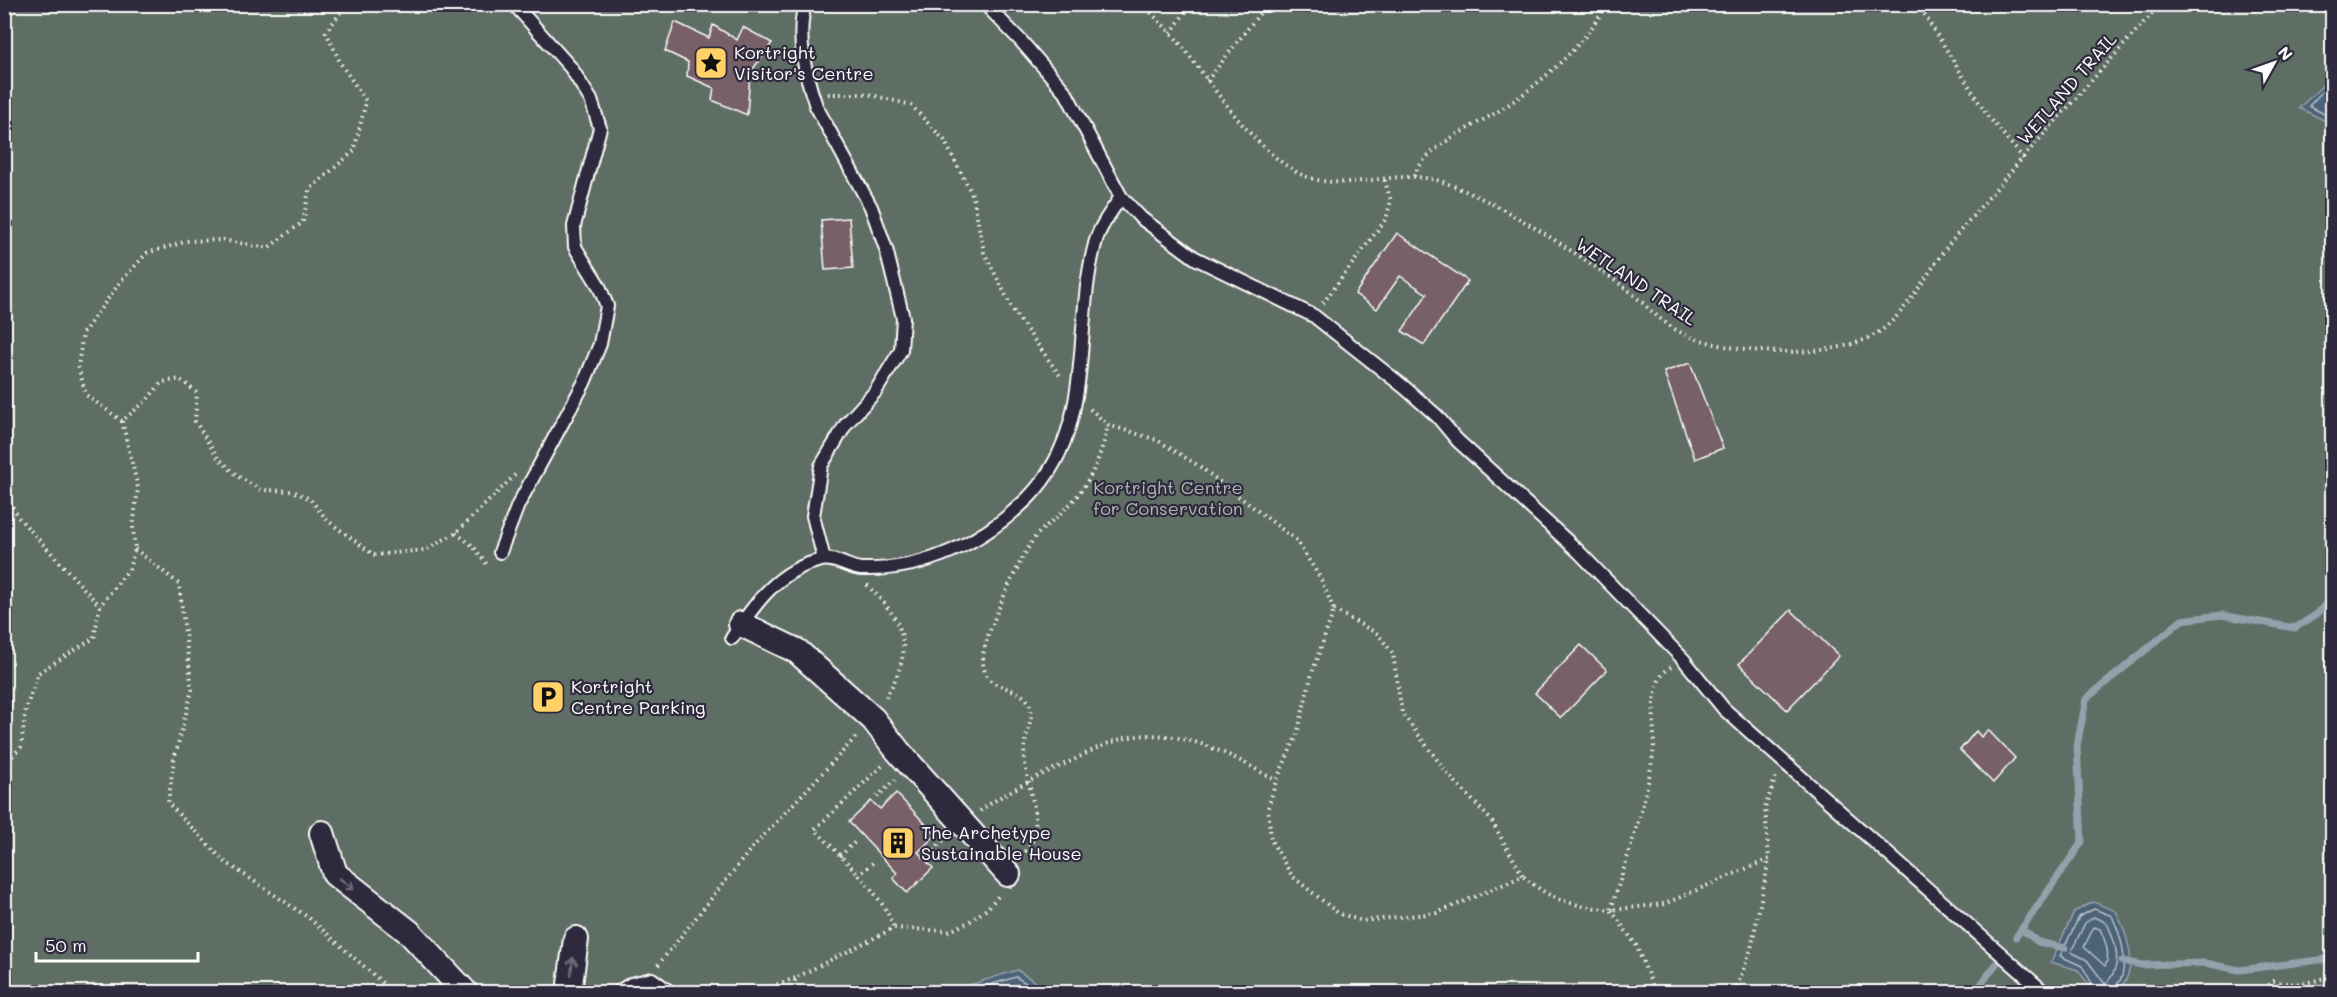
<svg xmlns="http://www.w3.org/2000/svg" width="2337" height="997" font-family="Mali,sans-serif">
  <style>
    .green { fill: #5f6e65; stroke: #afb6b2; stroke-width: 1.5 }
    .water { fill: #4c6277; stroke: #94a1ad; stroke-width: 1.5 }
    .lines { fill: none; stroke-linecap: round; stroke-linejoin: round }
    .shore { stroke: #b7c0c9; stroke-width: 1.5 }
    .stream { stroke: #94a1ad; stroke-width: 7 }
    .building { fill: #776067; stroke: #fff; stroke-width: 1.5 }
    .service-casing { stroke: #fff; stroke-width: 16 }
    .minor-casing { stroke: #fff; stroke-width: 28 }
    .path { stroke: #fff; stroke-width: 4; stroke-dasharray: 1.5 4.5; stroke-linecap: butt }
    .service { stroke: #2f2a3d; stroke-width: 12 }
    .minor { stroke: #2f2a3d; stroke-width: 24 }
    .oneway { stroke: #6d6a77 }
    .labels { text-anchor: middle; stroke-width: 4.5; stroke-linejoin: round; paint-order: stroke }
    .poi-label { font-size: 18px; fill: #fff; stroke: #2f2a3d; text-anchor: start }
    .street-label { font-size: 18px; fill: #fff; stroke: #2f2a3d }
    .park-label { font-size: 18px; fill: #afb6b2; stroke: #2f2a3d }
  </style>
  <rect width="100%" height="100%" fill="#2f2a3d"/>
  <filter id="ink" filterUnits="userSpaceOnUse"><feTurbulence type="fractalNoise" baseFrequency=".0167" numOctaves="2"/><feDisplacementMap in="SourceGraphic" scale="12" xChannelSelector="R" yChannelSelector="G"/><feConvolveMatrix kernelMatrix="1 2 1 2 8 2 1 2 1" color-interpolation-filters="sRGB"/></filter>
  <g filter="url(#ink)">
    <rect class="green" x="5" y="5" width="2327" height="987"/>
    <g class="water">
      <polygon points="2332,70 2332,124 2299,108 2322,86"/>
      <path d="M2093,902l23,9c12,26 25,59 0,81h-22l-16,-22 -27,-8 23,-50z"/>
      <polygon points="1017,970 1051,992 958,992 957,989"/>
    </g>
    <g class="lines">
      <g class="shore">
        <polyline points="2332,81 2309,106 2332,118"/>
        <path d="M2094,917l13,6c9,20 17,44 -2,61l-18,-24 -16,-8 14,-29z"/>
        <path d="M2094,927l6,2c5,11 11,26 5,37l-21,-19z"/>
        <polyline points="966,992 1016,977 1040,992"/>
        <path d="M2097,992l-15,-26 -22,-10 19,-39 15,-8 18,7c9,20 15,39 10,60 -2,7 -8,9 -9,16"/>
      </g>
      <g class="stream">
        <polyline points="2021,929 2038,942 2065,948"/>
        <polyline points="2016,937 2082,842 2077,746 2086,699 2182,620 2221,615 2295,628 2317,614 2332,597"/>
        <polyline points="2122,961 2142,965 2205,963 2239,970 2327,959 2332,956"/>
        <polyline points="1975,992 1997,963"/>
      </g>
    </g>
    <g class="building">
      <polygon points="675,22 709,38 713,25 737,40 743,27 772,43 750,73 747,115 712,100 714,88 687,76 688,62 665,51"/>
      <polygon points="849,218 853,268 825,270 821,220"/>
      <polygon points="1397,233 1468,281 1424,345 1402,331 1427,294 1400,276 1377,309 1355,294"/>
      <polygon points="1690,363 1723,448 1695,459 1664,372"/>
      <polygon points="1791,610 1839,656 1787,710 1739,664"/>
      <polygon points="1581,645 1607,670 1561,718 1535,693"/>
      <polygon points="1988,730 2015,758 1993,783 1960,750 1976,731 1981,737"/>
      <polygon points="896,793 936,835 918,852 933,868 907,893 893,878 897,873 849,822 871,801 880,809"/>
    </g>
    <g class="lines">
      <g class="service-casing">
        <g id="service">
          <path d="M805,4c-9,34 0,70 11,102l55,101 15,42 17,69 -2,32 -26,42 -29,32 -25,42 -8,50 11,43"/>
          <polyline points="985,4 1021,41 1066,93 1121,197 1141,218 1195,258 1314,316 1404,387 1437,416 1457,440 1578,551 1684,660 1724,709 2044,992"/>
          <polyline points="500,552 518,505 584,383 600,344 607,306 599,286 575,247 574,226 600,128 591,100 571,68 514,4"/>
          <path d="M732,638c23,-35 47,-69 90,-78 12,-3 27,8 39,9 64,2 123,-27 167,-71 69,-70 44,-168 67,-254 4,-17 16,-32 26,-47"/>
          <polyline points="618,992 631,984 652,979 670,992"/>
        </g>
      </g>
      <g class="minor-casing">
        <g id="minor">
          <polyline points="741,624 797,651 873,719 898,751 1008,874"/>
          <polyline points="322,833 335,874 409,932 465,992"/>
          <polyline points="569,992 576,939"/>
        </g>
      </g>
      <g class="path">
        <path d="M1142,4c14,14 28,27 40,42 32,41 66,96 111,124 46,29 100,-5 150,12 60,22 124,65 177,102 21,15 37,36 60,48 46,23 155,30 199,0 28,-19 50,-63 72,-90 62,-75 129,-148 194,-221l18,-17"/>
        <polyline points="1918,4 1987,115 2024,159"/>
        <polyline points="1171,33 1191,4"/>
        <polyline points="1207,81 1267,4"/>
        <polyline points="828,94 868,94 911,105 944,140 973,196 984,252 1014,312 1061,377"/>
        <path d="M1414,176c12,-29 52,-46 78,-61 39,-23 95,-70 114,-111"/>
        <polyline points="1323,303 1386,219 1391,201 1384,178"/>
        <path d="M1090,409l18,16 49,15 42,26 97,74 25,39 13,31 -22,63 -15,62 -21,46 -8,27 3,32 21,36 46,37 24,8 75,-8 86,-37c30,26 49,29 88,34l25,35 19,47"/>
        <polyline points="122,421 86,395 78,366 83,333 121,281 147,253 188,241 223,240 268,248 303,222 309,190 354,151 366,101 341,64 326,32 347,4"/>
        <polyline points="4,491 19,518 100,606"/>
        <polyline points="456,533 473,546 489,567"/>
        <polyline points="135,549 179,584 192,690 174,760 168,803 224,861 309,918 393,992"/>
        <path d="M867,585c42,41 47,65 17,116"/>
        <polyline points="1334,610 1378,634 1393,654 1402,713 1447,773 1491,820 1523,876"/>
        <path d="M1671,667c-26,14 -14,64 -18,87 -7,52 -27,105 -42,156l53,-6 105,-45 -4,-51 11,-32"/>
        <polyline points="4,765 21,747 26,709 38,673 94,638 100,606 129,569 135,549 133,527 138,488 122,421 147,400 162,382 180,379 197,393 195,421 218,458 239,477 261,490 293,491 310,499 328,521 374,555 425,550 456,533 515,475"/>
        <path d="M882,766l-67,63c25,28 68,64 79,99"/>
        <polyline points="877,797 895,780"/>
        <path d="M980,811c27,-20 58,-35 89,-49 15,-7 30,-16 46,-21 56,-19 115,12 161,40"/>
        <polyline points="929,854 946,838"/>
        <polyline points="840,856 856,841"/>
        <path d="M1021,856c3,-4 9,-9 11,-14 12,-28 -12,-69 -7,-98 1,-13 12,-33 2,-44 -16,-19 -45,-6 -44,-43 1,-22 39,-104 53,-121 11,-12 25,-22 36,-34 20,-22 30,-49 36,-77"/>
        <polyline points="858,876 875,861"/>
        <polyline points="658,965 751,849 857,736"/>
        <polyline points="754,992 796,978"/>
        <polyline points="789,992 797,977 894,928 950,931 969,922 988,908 1000,894"/>
        <polyline points="1735,992 1751,949 1769,860"/>
        <path d="M2259,992l15,-11c22,5 38,2 58,-6"/>
      </g>
      <use href="#service" class="service"/>
      <use href="#minor" class="minor"/>
    </g>
    <defs><path id="oneway-shaft" d="M-6 0H5M1.5-3L5.5 0L1.5 3" fill="none" stroke-width="1.6" stroke-linecap="round" stroke-linejoin="round" transform="scale(1.5)"/></defs>
    <g class="oneway">
      <use href="#oneway-shaft" transform="translate(347 884) rotate(38)"/>
      <use href="#oneway-shaft" transform="translate(572 966) rotate(-83)"/>
    </g>
  </g>
  <defs>
    <g id="sight-square" transform="scale(1.725)"><rect x="-9" y="-9" width="18" height="18" rx="4" fill="#ffd166" stroke="#2f2a3d"/><path d="M0-6L1.8-2.2L6-1.7L2.9 1.2L3.7 5.4L0 3.3L-3.7 5.4L-2.9 1.2L-6-1.7L-1.8-2.2Z" fill="#111"/></g>
    <g id="parking-square" transform="scale(1.725)"><rect x="-9" y="-9" width="18" height="18" rx="4" fill="#ffd166" stroke="#2f2a3d"/><path d="M-3.5-5.5H1a3.5 3.5 0 0 1 0 7H-1V5.5H-3.5ZM-1-3.4V-.6H.8a1.4 1.4 0 0 0 0-2.8Z" fill="#111"/></g>
    <g id="building-square" transform="scale(1.725)"><rect x="-9" y="-9" width="18" height="18" rx="4" fill="#ffd166" stroke="#2f2a3d"/><path d="M-4-6H4V6H1V3H-1V6H-4ZM-2.5-4.3h1.7v1.8h-1.7ZM.8-4.3h1.7v1.8H.8ZM-2.5-1h1.7V.8h-1.7ZM.8-1h1.7V.8H.8Z" fill="#111"/></g>
  </defs>
  <g fill-rule="evenodd">
    <use href="#sight-square" x="711" y="63"/>
    <use href="#parking-square" x="548" y="697"/>
    <use href="#building-square" x="898" y="843"/>
  </g>
  <g class="labels">
    <g class="poi-label">
      <text x="734" y="59">Kortright<tspan x="734" dy="21">Visitor's Centre</tspan></text>
      <text x="571" y="693">Kortright<tspan x="571" dy="21">Centre Parking</tspan></text>
      <text x="921" y="839">The Archetype<tspan x="921" dy="21">Sustainable House</tspan></text>
    </g>
    <g class="street-label">
      <text transform="translate(2067 89) rotate(-49)" y="6">WETLAND TRAIL</text>
      <text transform="translate(1636 282) rotate(34)" y="6">WETLAND TRAIL</text>
    </g>
    <g class="park-label">
      <text x="1168" y="494">Kortright Centre<tspan x="1168" dy="21">for Conservation</tspan></text>
    </g>
  </g>
  <rect width="2337" height="997" fill="none" stroke="#2f2a3d" stroke-width="24"/>
  <rect x="12" y="12" width="2313" height="973" fill="none" stroke="#fff" stroke-width="2" filter="url(#ink)"/>
  <g transform="translate(2274 63) rotate(50)" stroke="#2f2a3d" stroke-width="4.5" paint-order="stroke">
  <path d="M0-4.5L10 22L0 15L-10 22Z" fill="#ffffff"/>
  <text y="-9" font-size="16" font-weight="bold" text-anchor="middle" fill="#ffffff">N</text>
  </g>
  <path d="M36 952v9h162v-9" fill="none" stroke="#ffffff" stroke-width="3"/>
  <text x="45" y="952" font-size="18" fill="#ffffff" stroke="#2f2a3d" stroke-width="4.5" paint-order="stroke">50 m</text>
</svg>
